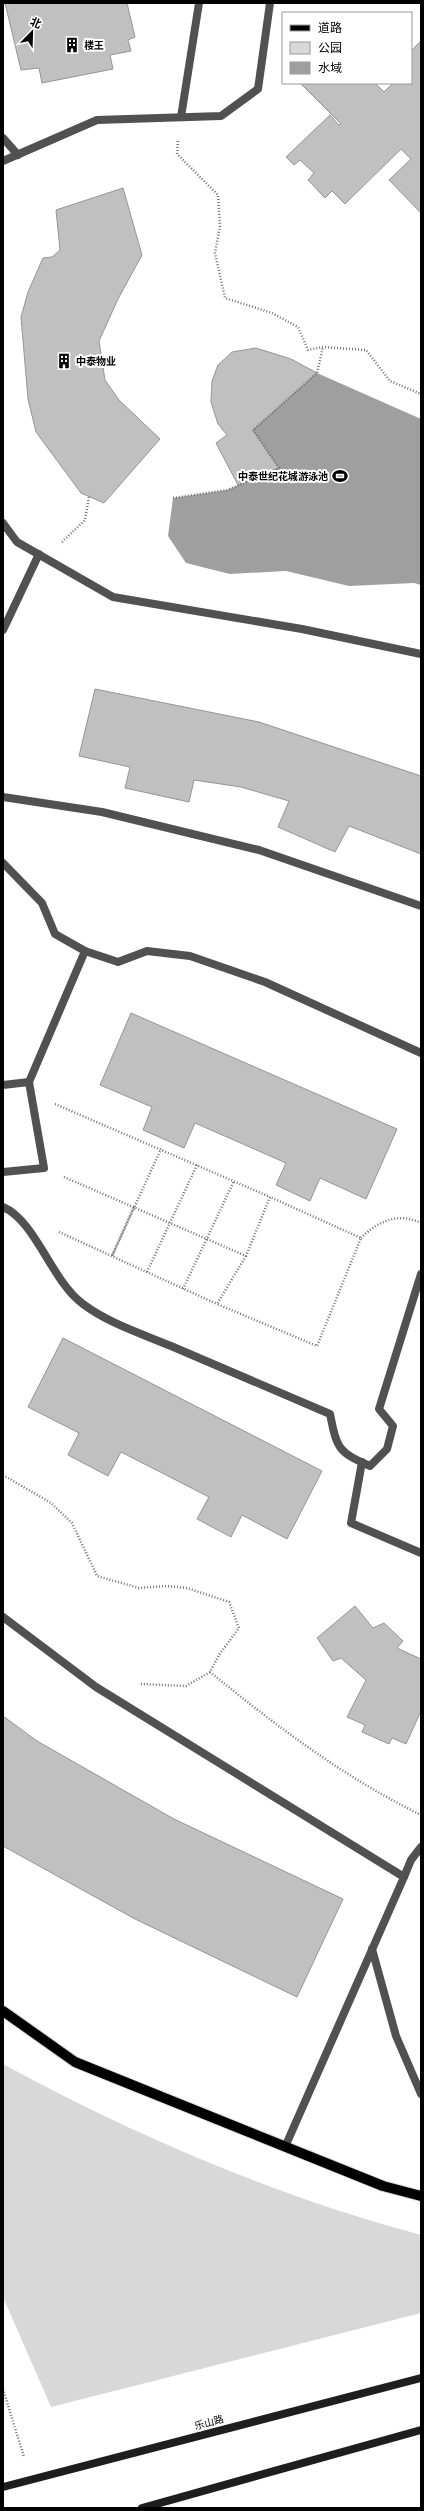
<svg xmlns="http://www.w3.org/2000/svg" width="424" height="2511" font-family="Helvetica,'Noto Sans SC',sans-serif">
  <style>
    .green { fill: #d8d8d8 }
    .water { fill: #9f9f9f }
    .building { fill: #c0c0c0; stroke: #959595 }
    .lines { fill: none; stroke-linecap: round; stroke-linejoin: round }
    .primary-casing { stroke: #dbdbdb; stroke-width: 12 }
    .path { stroke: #737373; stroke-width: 2.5; stroke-dasharray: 1 2; stroke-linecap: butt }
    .lane { stroke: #515151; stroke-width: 8 }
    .secondary { stroke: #1e1e1e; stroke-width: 8 }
    .primary { stroke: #000; stroke-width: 10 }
    .labels { text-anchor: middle; stroke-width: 4; stroke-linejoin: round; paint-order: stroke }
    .poi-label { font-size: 10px; font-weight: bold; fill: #000; stroke: #fff; text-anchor: start }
    .street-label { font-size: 10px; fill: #000; stroke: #fff }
  </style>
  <rect width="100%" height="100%" fill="#fff"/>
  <path class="green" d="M3,2064c133,72 272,132 418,171v78l-370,94 -48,-110z"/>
  <polygon class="water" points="317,373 421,419 421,585 414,583 349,586 286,571 230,574 186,563 168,536 173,498 227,490 279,468 253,430"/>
  <g class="building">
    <polygon points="5,3 127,3 135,37 128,40 131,51 110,55 113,69 42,83 39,68 21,70"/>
    <polygon points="421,41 421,213 389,180 411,159 401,149 345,204 332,191 325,198 308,180 314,173 300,160 294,165 286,157 330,115 339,125 341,124 300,83 375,83 384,92 393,83 411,83 411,51"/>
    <polygon points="123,188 142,255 118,299 99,341 105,380 119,400 160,439 104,503 81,493 36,432 28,399 21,317 28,292 43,258 52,257 60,250 56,210"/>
    <polygon points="256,348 291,359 317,373 253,430 279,468 238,485 216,443 227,435 218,424 211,402 212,381 218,365 232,352"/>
    <polygon points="95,689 259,722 421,776 421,854 349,826 335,852 278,827 289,801 241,787 194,780 189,802 125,788 130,767 79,756"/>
    <polygon points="131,1013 397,1129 366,1199 320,1178 310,1201 276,1185 286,1163 195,1123 184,1148 143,1130 152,1107 100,1085"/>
    <polygon points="63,1338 322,1471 287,1539 242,1515 231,1537 197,1519 209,1497 121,1452 108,1476 68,1455 79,1433 28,1407"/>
    <polygon points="355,1606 373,1628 384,1623 403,1641 397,1648 421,1659 421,1711 406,1744 392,1738 389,1744 362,1732 365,1725 347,1717 366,1680 341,1658 333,1661 317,1638"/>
    <polygon points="3,1716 37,1741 174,1819 343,1899 297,1997 135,1919 3,1846"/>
  </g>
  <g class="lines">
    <g class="primary-casing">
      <polyline id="primary" points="3,2011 75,2062 383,2186 421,2196"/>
    </g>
    <g class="path">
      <polyline points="178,141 177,154 218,195 220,226 215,253 225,298 272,313 298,327 308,350 323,347 366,350 390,381 421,394"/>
      <polyline points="173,498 227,490 279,468 253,430 317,373 323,347"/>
      <polyline points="62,542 85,520 89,497"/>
      <polyline points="55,1104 270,1197"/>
      <polyline points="64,1177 246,1256 270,1197 361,1238 317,1346 217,1304 246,1256"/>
      <polyline points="134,1207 112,1256 161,1149"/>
      <polyline points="59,1232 217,1304"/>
      <path d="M361,1238c17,-17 37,-26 60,-15"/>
      <polyline points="147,1272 197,1165"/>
      <polyline points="183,1289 234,1181"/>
      <polyline points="3,1475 51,1503 72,1523 97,1576 139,1588 167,1586 187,1588 229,1602 239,1628 219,1655 210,1672 186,1686 140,1684"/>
      <path d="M210,1672c65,53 135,106 211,143"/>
      <polyline points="3,2389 24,2457"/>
    </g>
    <g class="lane">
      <polyline points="181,117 199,3"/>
      <polyline points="3,138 18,155"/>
      <polyline points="3,161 97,120 221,116 258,89 270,3"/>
      <polyline points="3,523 17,542 113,597 302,629 421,654"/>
      <polyline points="3,630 39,554"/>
      <polyline points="3,797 102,812 259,850 421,906"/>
      <polyline points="3,863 42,903 55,934 85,951 29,1082 44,1168 3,1172"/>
      <polyline points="85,951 118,962 147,951 190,956 265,982 421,1053"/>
      <polyline points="3,1085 29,1082"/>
      <path d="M3,1207c33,14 49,75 80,97 25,19 59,30 88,42 53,23 106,45 159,68 7,35 8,38 40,52l17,-17 6,-23 -14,-17 42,-135"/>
      <polyline points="362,1462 351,1523 421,1553"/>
      <polyline points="3,1617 96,1687 404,1877"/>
      <polyline points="372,1949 396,2036 421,2094"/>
      <polyline points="285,2147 404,1877 411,1860 421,1847"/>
    </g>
    <g class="secondary">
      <polyline points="3,2487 421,2378"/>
      <polyline points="142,2508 421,2430"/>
    </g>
    <use href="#primary" class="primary"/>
  </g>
  <defs>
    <g id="building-bare" transform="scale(1.2)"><path d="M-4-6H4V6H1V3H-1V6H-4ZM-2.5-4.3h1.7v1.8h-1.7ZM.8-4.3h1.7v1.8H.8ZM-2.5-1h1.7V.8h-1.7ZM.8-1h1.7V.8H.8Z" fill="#000" stroke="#fff" stroke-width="2.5" paint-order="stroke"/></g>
    <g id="stadium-bare" transform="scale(1.2)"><path d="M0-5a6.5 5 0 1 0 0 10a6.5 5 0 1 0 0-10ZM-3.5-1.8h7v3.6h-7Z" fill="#000" stroke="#fff" stroke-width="2.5" paint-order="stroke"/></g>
  </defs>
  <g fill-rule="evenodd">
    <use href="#building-bare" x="72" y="45"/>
    <use href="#building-bare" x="64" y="361"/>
    <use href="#stadium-bare" x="340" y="476"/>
  </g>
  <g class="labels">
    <g class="poi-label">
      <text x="84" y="49">楼王</text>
      <text x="76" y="365">中泰物业</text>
      <text x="328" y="480" text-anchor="end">中泰世纪花城游泳池</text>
    </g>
    <g class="street-label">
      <text transform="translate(209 2422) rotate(-15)" y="4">乐山路</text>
    </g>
  </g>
  <rect width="424" height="2511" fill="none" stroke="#000000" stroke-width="8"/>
  <rect x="282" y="12" width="130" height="72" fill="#ffffff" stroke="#999999"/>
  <rect x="290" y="25" width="20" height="6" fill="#000000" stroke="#999999"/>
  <text x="318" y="32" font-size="12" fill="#000000">道路</text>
  <rect x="290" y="42" width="20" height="12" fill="#d8d8d8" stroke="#999999"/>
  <text x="318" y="52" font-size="12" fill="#000000">公园</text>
  <rect x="290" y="62" width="20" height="12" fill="#9f9f9f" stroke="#999999"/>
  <text x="318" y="72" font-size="12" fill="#000000">水域</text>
  <g transform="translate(32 32) rotate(23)" stroke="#ffffff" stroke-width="3" paint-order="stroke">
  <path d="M0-3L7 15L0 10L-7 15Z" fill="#000000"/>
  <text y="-6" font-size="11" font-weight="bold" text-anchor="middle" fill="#000000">北</text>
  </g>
</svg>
